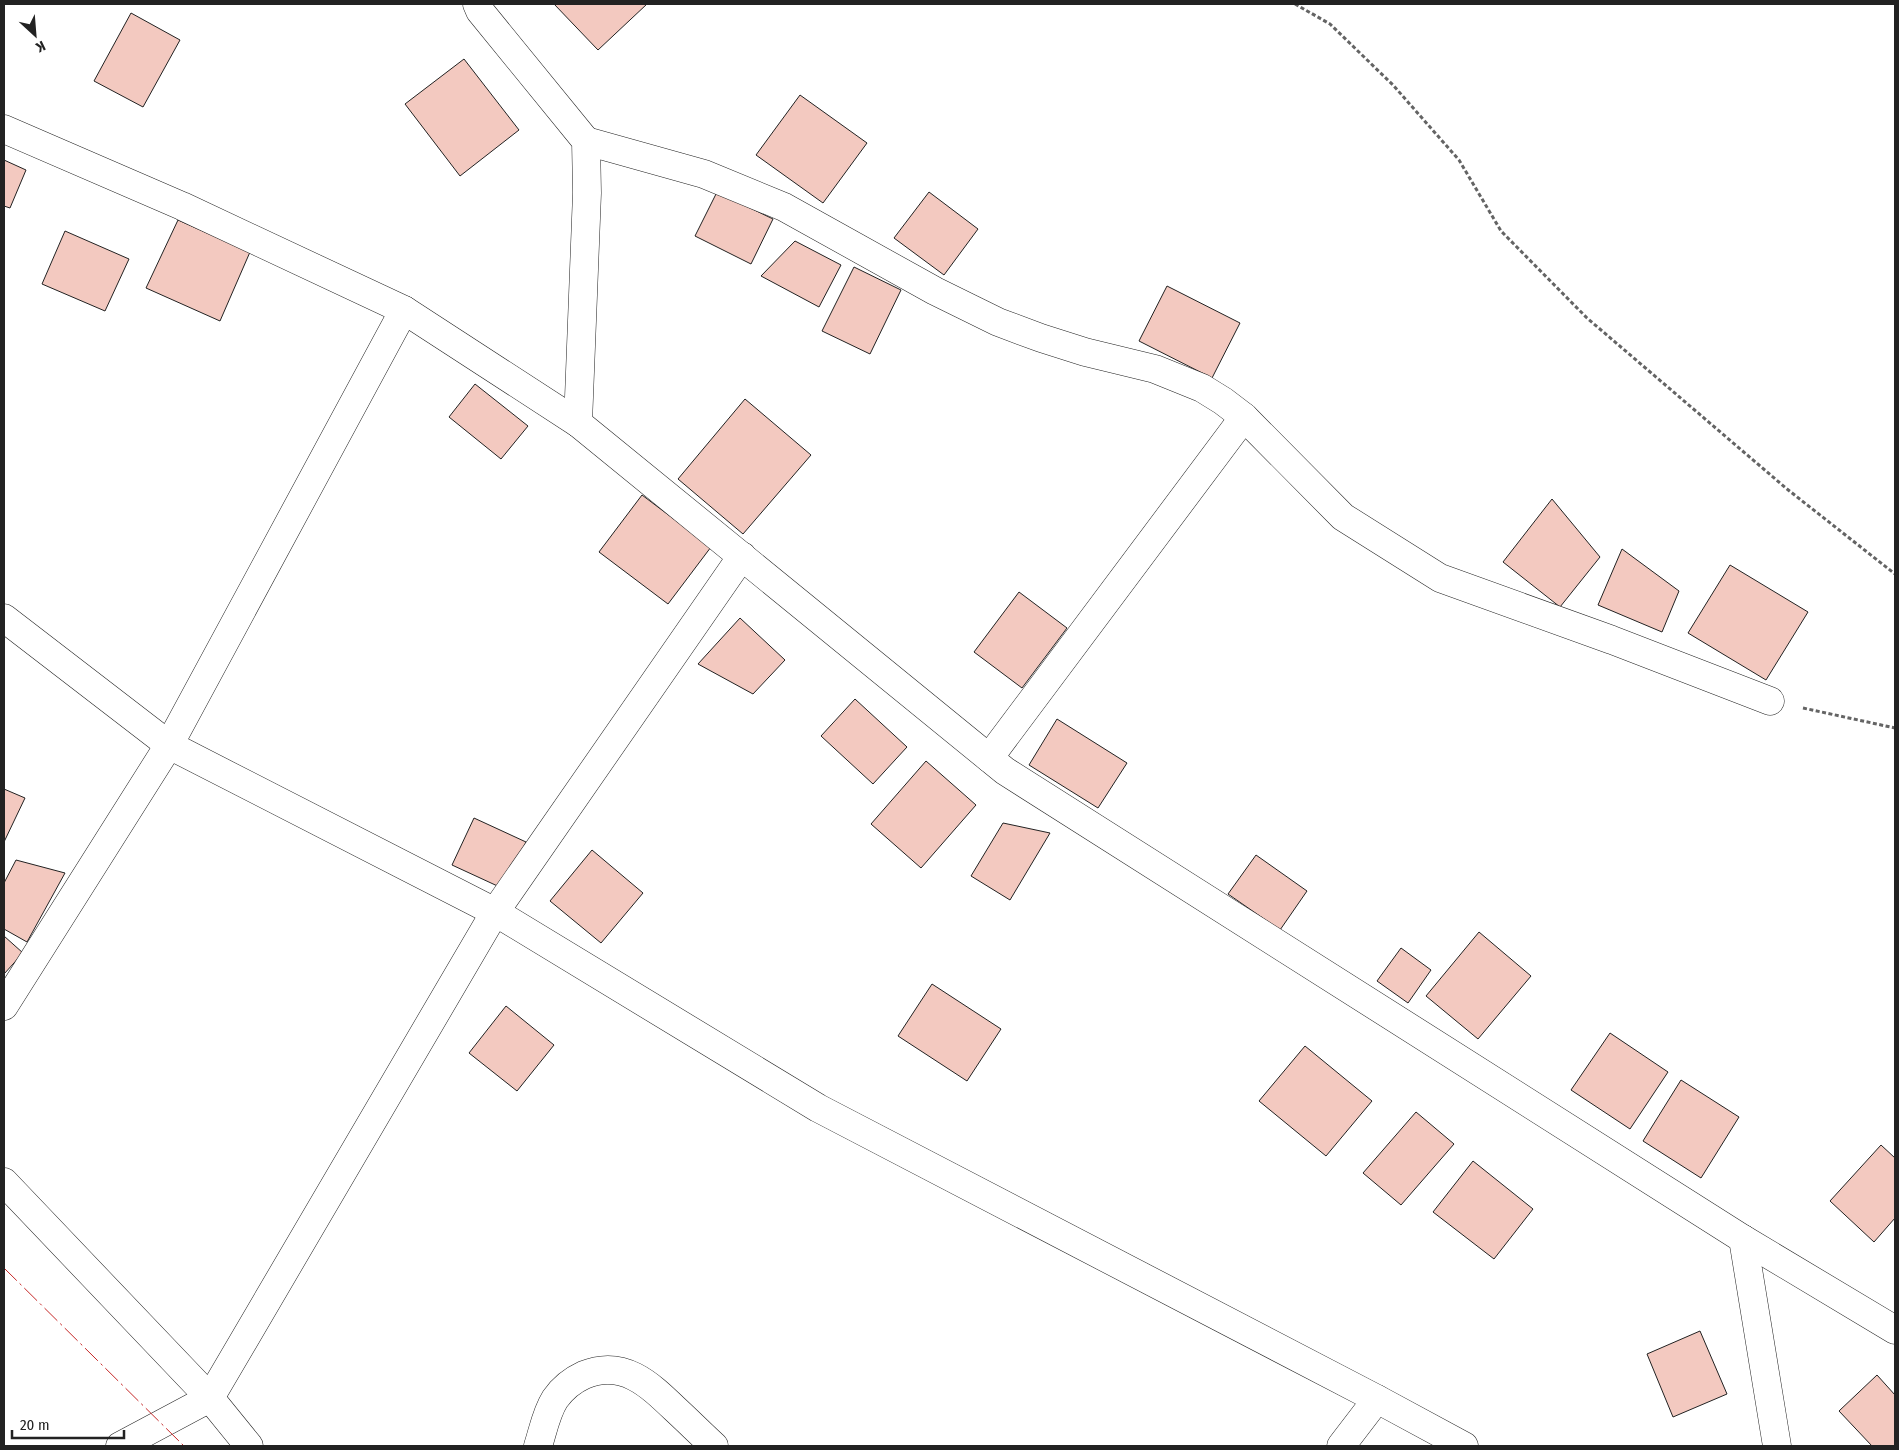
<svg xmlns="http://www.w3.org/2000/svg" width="1899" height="1450" font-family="'Fira Sans Condensed',sans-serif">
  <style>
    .building { fill: #f3c9c0; stroke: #222 }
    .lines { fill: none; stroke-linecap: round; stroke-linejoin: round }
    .street-casing { stroke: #222; stroke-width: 29 }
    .secondary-casing { stroke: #222; stroke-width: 29 }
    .path { stroke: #646464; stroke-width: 3; stroke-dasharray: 4 2.5; stroke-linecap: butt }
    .street { stroke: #fff; stroke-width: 28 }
    .secondary { stroke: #fff; stroke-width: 28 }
    .power { stroke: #c62828; stroke-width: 1; stroke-dasharray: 18 4 2.5 4; stroke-linecap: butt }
  </style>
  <rect width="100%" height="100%" fill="#fff"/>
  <g class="building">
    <polygon points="554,4 647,4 598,50"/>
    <polygon points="131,13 180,40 143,107 94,81"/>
    <polygon points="464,59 519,130 460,176 405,104"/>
    <polygon points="800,95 867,143 823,203 756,155"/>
    <polygon points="4,160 26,170 10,208 4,206"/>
    <polygon points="717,192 773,219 751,264 695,236"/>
    <polygon points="929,192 978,229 944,275 894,238"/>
    <polygon points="178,220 250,252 220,321 146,288"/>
    <polygon points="65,231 129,259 105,311 42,284"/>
    <polygon points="795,241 841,265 819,307 761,276"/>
    <polygon points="854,267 901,290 870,354 822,331"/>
    <polygon points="1167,286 1240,323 1212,378 1139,341"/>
    <polygon points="475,384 528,426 501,459 449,417"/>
    <polygon points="745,399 811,455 743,534 678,479"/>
    <polygon points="642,495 711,547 668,604 599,552"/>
    <polygon points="1552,499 1600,557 1560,607 1503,562"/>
    <polygon points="1622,549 1679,591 1662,632 1598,605"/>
    <polygon points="1730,565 1808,612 1766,680 1688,633"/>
    <polygon points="1019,592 1067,628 1022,688 974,652"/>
    <polygon points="740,618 785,660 753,694 698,664"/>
    <polygon points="855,699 907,747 873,784 821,736"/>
    <polygon points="1057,719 1127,763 1098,808 1029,765"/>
    <polygon points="926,761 976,805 921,868 871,824"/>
    <polygon points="4,789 25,798 4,842"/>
    <polygon points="474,818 526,842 504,889 452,865"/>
    <polygon points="1003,823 1050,833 1010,900 971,876"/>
    <polygon points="592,850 643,893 601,943 550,901"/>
    <polygon points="1256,855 1307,891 1280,930 1228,894"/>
    <polygon points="16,860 65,873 27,942 4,929 4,883"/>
    <polygon points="1479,932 1531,976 1478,1039 1426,996"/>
    <polygon points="4,936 23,953 4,974"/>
    <polygon points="1401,948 1431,970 1408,1003 1377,981"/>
    <polygon points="932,984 1001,1029 967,1081 898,1036"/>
    <polygon points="506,1006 554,1045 517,1091 469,1053"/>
    <polygon points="1610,1033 1668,1072 1630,1129 1571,1090"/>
    <polygon points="1305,1046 1372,1101 1326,1156 1259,1101"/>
    <polygon points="1681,1080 1739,1117 1701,1178 1643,1141"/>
    <polygon points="1416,1112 1454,1144 1401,1205 1363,1173"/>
    <polygon points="1881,1145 1895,1158 1895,1218 1874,1242 1830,1201"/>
    <polygon points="1473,1161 1533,1209 1494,1259 1433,1212"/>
    <polygon points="1700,1331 1727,1394 1673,1417 1647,1354"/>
    <polygon points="1877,1375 1895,1395 1895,1446 1872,1446 1839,1411"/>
  </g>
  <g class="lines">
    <g class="street-casing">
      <g id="street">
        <polyline points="4,129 182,206 404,310 578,423"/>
        <polyline points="586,141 704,174 784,207 935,291 998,322 1041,338 1085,352 1155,369 1202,388 1223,401 1244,417 1343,517 1440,578 1612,640 1770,701"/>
        <polyline points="4,618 169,745 495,912 818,1108 1377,1399 1464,1446"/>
        <polyline points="989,758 1244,417"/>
        <polyline points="4,1006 169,745 404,310"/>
        <polyline points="4,1182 210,1398 249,1446"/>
        <polyline points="1743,1239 1895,1330"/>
        <polyline points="120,1446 210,1398 495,912 742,556"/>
        <path d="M538,1446c5,-15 8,-33 17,-47 7,-10 18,-19 29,-24 39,-16 65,9 91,34 13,12 26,25 39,37"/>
        <polyline points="1341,1446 1377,1399"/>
      </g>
    </g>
    <g class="secondary-casing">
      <polyline id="secondary" points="477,4 480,11 586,141 587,193 578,423 1005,771 1743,1239 1777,1446"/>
    </g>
    <g class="path">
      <polyline points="1295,4 1330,24 1393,85 1459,160 1501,231 1587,318 1787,489 1895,574"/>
      <polyline points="1803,708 1895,728"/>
    </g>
    <use href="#street" class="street"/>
    <use href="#secondary" class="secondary"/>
    <polyline class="power" points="4,1268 184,1446"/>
  </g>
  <rect width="1899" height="1450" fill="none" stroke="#222222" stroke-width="10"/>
  <g transform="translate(35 35) rotate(154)" stroke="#ffffff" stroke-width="4" paint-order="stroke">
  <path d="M0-4L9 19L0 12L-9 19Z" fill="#222222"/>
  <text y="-8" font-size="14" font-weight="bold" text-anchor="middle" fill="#222222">K</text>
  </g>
  <path d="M12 1430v8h112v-8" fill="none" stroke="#222222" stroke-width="2.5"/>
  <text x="20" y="1430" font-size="15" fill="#222222" stroke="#ffffff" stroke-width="4" paint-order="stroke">20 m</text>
</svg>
